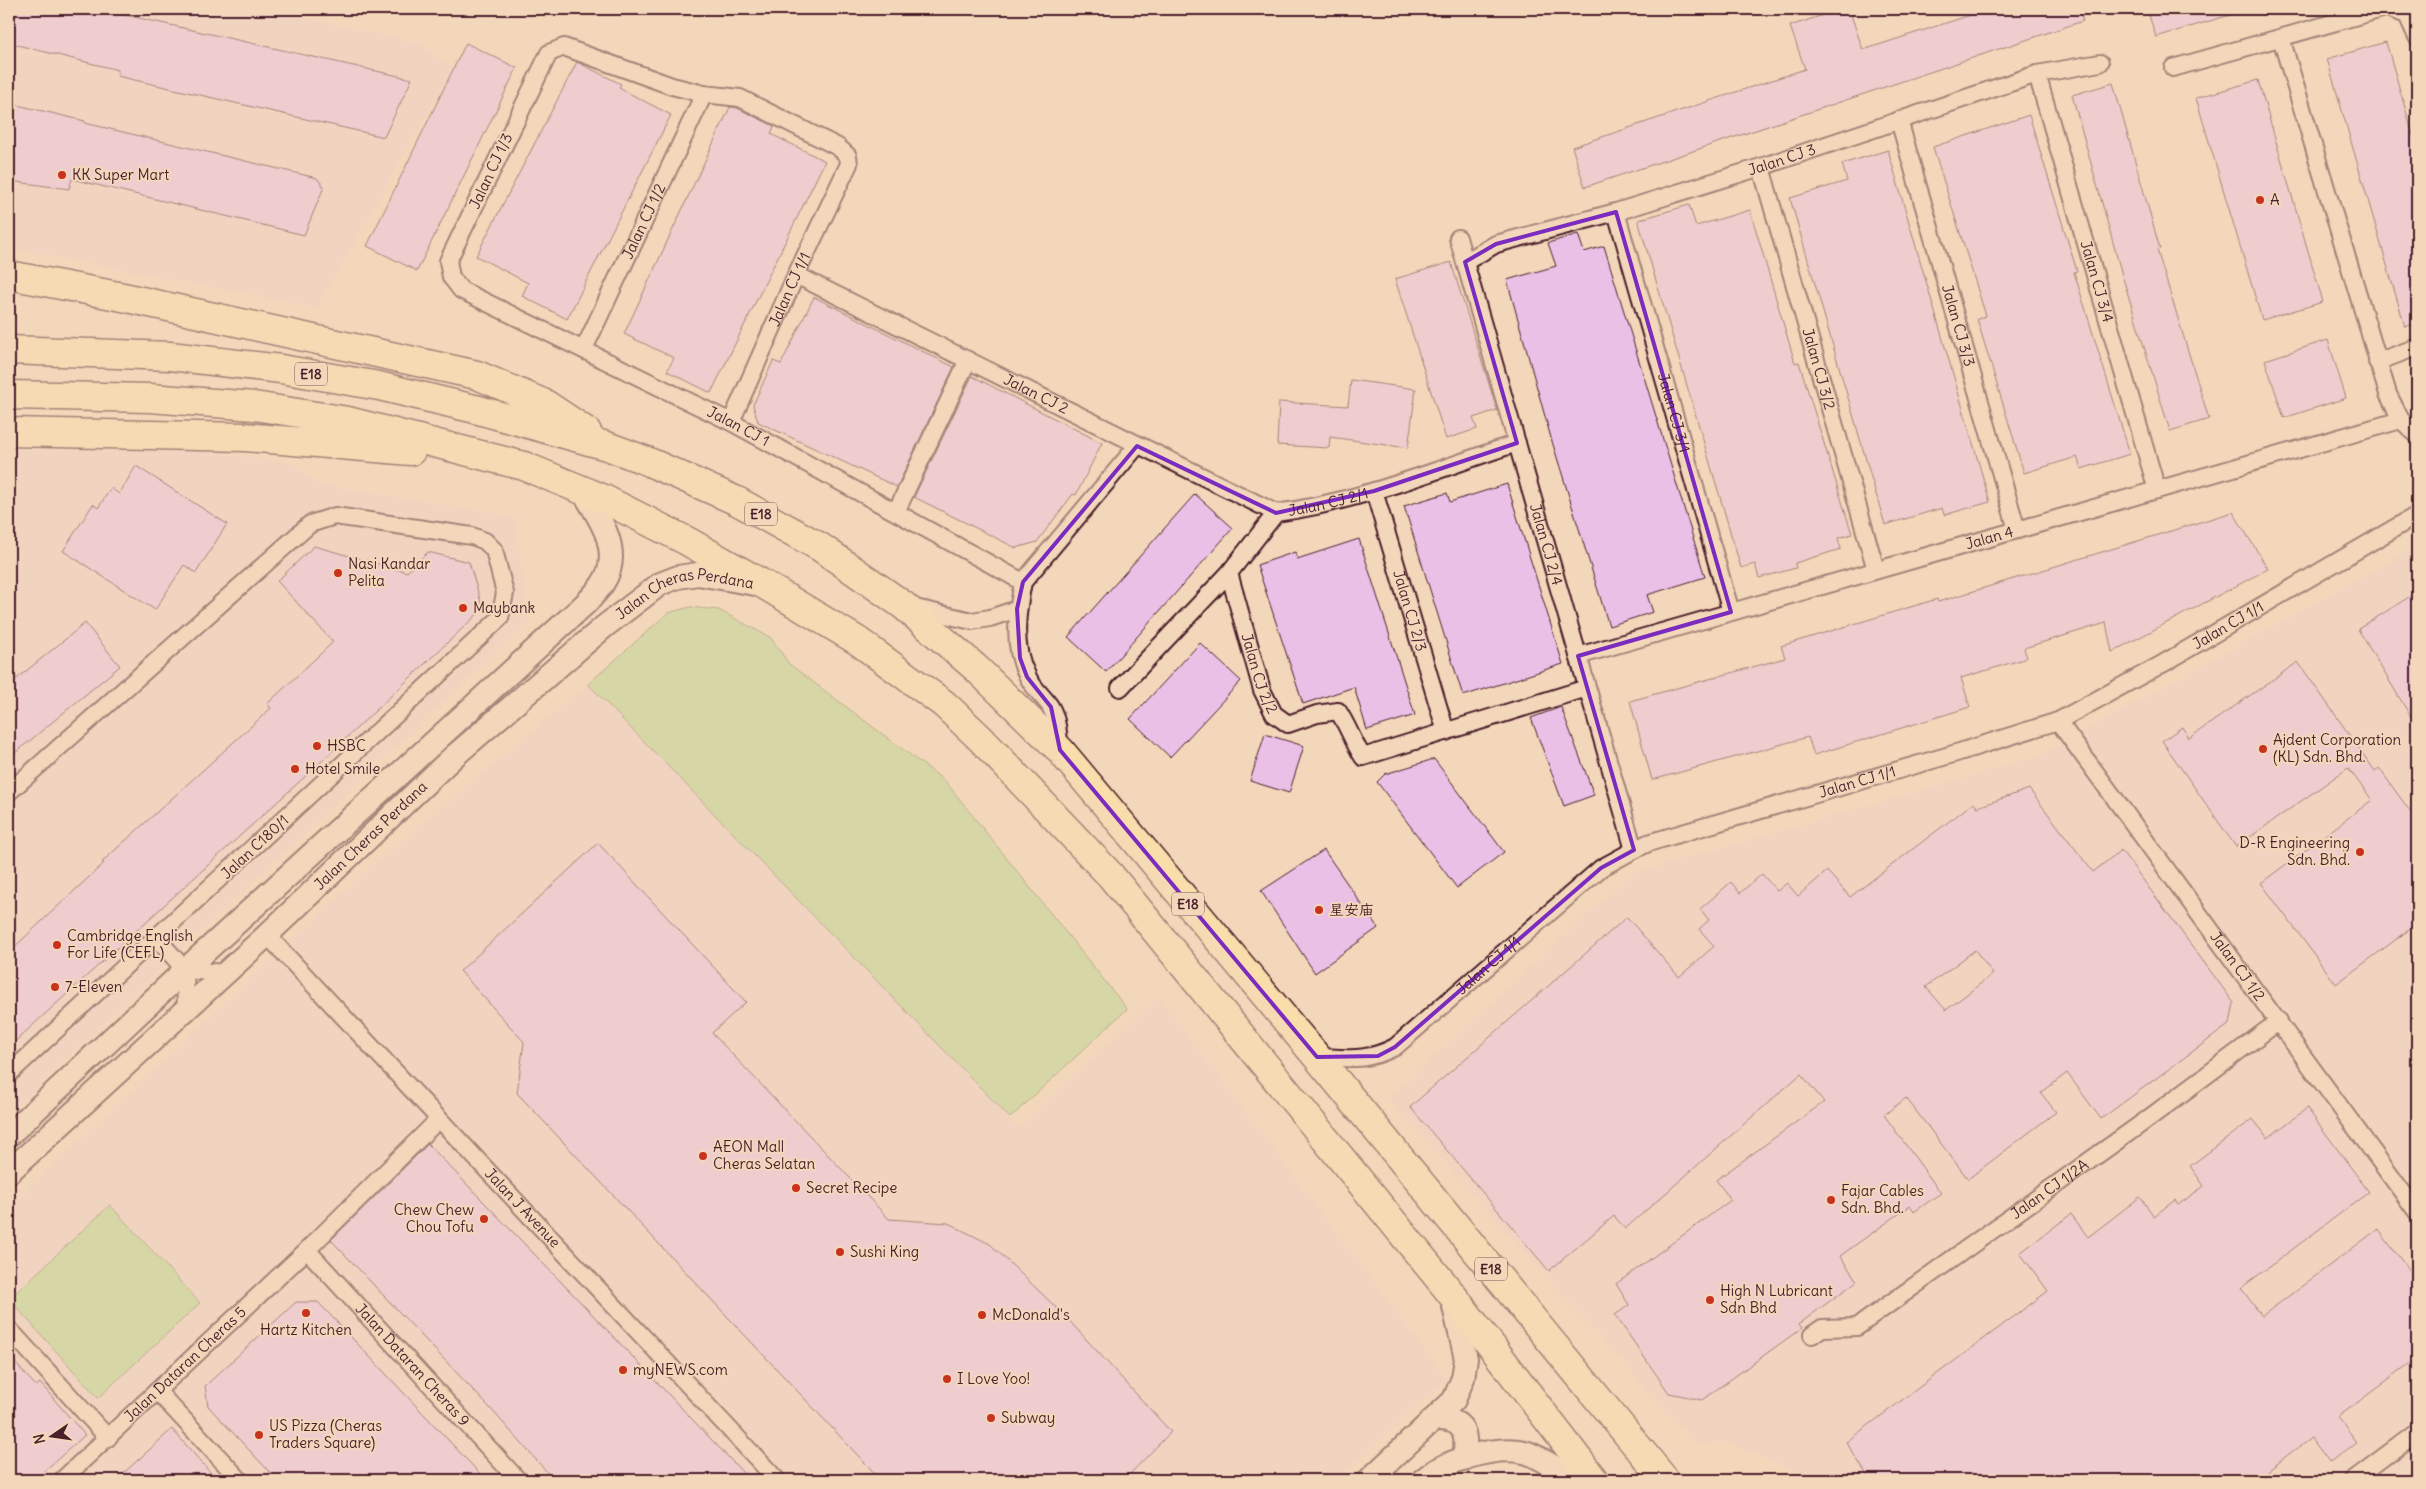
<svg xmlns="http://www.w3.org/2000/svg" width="2426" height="1489" font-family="Delius,'LXGW WenKai TC',sans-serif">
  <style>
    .built { fill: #f0d0c8 }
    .green { fill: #b6d690; stroke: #807a5e }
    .building { fill: #eac0e7; stroke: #4a1f2b; fill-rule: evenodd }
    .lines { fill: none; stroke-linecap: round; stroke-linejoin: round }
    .street-casing { stroke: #4a1f2b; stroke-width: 20 }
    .secondary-casing { stroke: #4a1f2b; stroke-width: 26 }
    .highway-casing { stroke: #4a1f2b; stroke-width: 31 }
    .street { stroke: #f3d7ba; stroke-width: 16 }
    .secondary { stroke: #f3d7ba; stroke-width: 22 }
    .highway { stroke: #f9deab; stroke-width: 28 }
    .marked { fill: none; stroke: #7b2cbf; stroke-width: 4; stroke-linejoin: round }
    .poi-dot { fill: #c8321e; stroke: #f3d7ba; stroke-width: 2 }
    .labels { text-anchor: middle; stroke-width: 4; stroke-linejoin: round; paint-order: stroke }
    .shield { fill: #f3d7ba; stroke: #7d5656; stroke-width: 1 }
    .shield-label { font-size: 14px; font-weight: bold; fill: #4a1f2b }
    .street-label { font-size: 15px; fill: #4a1f2b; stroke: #f3d7ba }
    .poi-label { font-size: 15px; fill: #4a1f2b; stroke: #f3d7ba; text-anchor: start }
  </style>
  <rect width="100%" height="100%" fill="#f3d7ba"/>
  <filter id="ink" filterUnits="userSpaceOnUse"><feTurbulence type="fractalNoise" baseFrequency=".02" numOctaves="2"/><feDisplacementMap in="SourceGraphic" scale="10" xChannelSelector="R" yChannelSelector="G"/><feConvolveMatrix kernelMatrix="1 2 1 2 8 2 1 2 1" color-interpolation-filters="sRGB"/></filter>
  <g filter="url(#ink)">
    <g class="built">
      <polygon points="9,9 266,9 418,43 454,68 317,308 9,248"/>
      <polygon points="177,448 289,462 318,484 514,516 529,621 9,1113 9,450"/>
      <polygon points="2417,546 2417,1457 2387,1480 1816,1480 1724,1442 1695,1444 1388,1099 1631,874 2039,756"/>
      <polygon points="589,683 1018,1127 1159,997 1447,1379 1336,1480 9,1480 9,1206 352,883"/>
      <polygon points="1508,1470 1533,1474 1543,1480 1458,1480 1479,1474"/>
    </g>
    <g class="green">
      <polygon points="690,607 719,610 771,638 789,664 945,781 1127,1009 1010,1118 588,684 668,613"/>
      <polygon points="110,1205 200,1303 98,1398 9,1299"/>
    </g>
    <g class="building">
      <polygon points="9,9 112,9 112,12 412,79 384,137 117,76 118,70 9,43"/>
      <polygon points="1841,9 1849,9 1863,50 1989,9 2079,9 2083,21 1585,187 1572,147 1805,69 1790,26"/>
      <polygon points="2147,9 2236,9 2237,13 2156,37"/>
      <polygon points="2386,42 2417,149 2417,323 2405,327 2327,59"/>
      <polygon points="466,43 517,68 417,271 367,246"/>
      <polygon points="577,62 621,84 619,88 671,115 567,319 522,296 528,283 476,256"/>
      <polygon points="2258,80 2323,302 2262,320 2196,98"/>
      <polygon points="2113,83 2160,249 2157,250 2209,419 2170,431 2122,275 2072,95"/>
      <polygon points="9,103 85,121 85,123 317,178 324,187 304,235 72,179 69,189 9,181"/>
      <polygon points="730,107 737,108 774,126 771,134 825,161 711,393 667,371 674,358 624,334"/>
      <polygon points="2029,115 2077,271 2074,272 2130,454 2081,469 2077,457 2024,473 1977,319 1986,316 1933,147"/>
      <polygon points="1888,150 1990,502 1944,515 1942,508 1885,525 1790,198 1847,181 1842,164"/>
      <polygon points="1689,205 1696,226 1750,210 1795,363 1799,362 1852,534 1838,538 1841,549 1795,563 1796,568 1759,578 1755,564 1741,568 1638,220"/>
      <polygon points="1578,234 1584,252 1604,246 1705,577 1647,595 1653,612 1609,626 1551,438 1507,280 1556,266 1548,243"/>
      <polygon points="1451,262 1497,410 1473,418 1477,429 1446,439 1395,279"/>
      <polygon points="814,297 954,367 897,487 758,422 753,405 773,361 781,364"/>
      <polygon points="2328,340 2346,398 2284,418 2265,360"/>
      <polygon points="972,376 1102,443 1076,495 1073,494 1037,542 1016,548 914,497"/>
      <polygon points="1351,380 1416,389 1408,448 1330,437 1329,448 1277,445 1279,402 1348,406"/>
      <polygon points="136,466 227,524 196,573 184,565 155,610 63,551 93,504 98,508 111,488 119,494"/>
      <polygon points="1507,484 1563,664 1463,696 1404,506 1447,493 1450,502"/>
      <polygon points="1195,494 1233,528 1106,672 1068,637"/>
      <polygon points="2233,512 2268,569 2112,652 2106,623 2024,648 2027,658 1961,678 1970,707 1814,755 1808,737 1652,780 1630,701 1785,658 1781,646 1937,599 1938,602"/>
      <polygon points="1359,539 1415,715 1367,730 1354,687 1303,704 1257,565 1295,552 1297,559"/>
      <polygon points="314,546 407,572 428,552 469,562 483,609 321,762 9,1047 9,952 104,863 102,862 271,708 267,704 333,642 277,581"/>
      <polygon points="2417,592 2417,727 2358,629"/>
      <polygon points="85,623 120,666 9,758 9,685"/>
      <polygon points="1200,643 1241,681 1170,757 1130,719"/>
      <polygon points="2298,662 2375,771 2379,768 2417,821 2417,924 2336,984 2261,883 2372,800 2348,768 2236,847 2162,741 2182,727 2189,738"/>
      <polygon points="1561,707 1594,795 1564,806 1531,718"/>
      <polygon points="1265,734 1304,746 1289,793 1250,781"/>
      <polygon points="1434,759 1504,852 1457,888 1377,782 1385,774"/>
      <path d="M2029,789l64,83 28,-22 113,153 -4,21 -129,95 -34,-46 -26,20 15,19 -88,67 -62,-81 -22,17 57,78 -27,19 -4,-6 -70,50 17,25 -58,43 3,4 -100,72 -33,-7 -54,-78 14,-10 -13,-21 115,-84 -15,-20 108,-78 -23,-28 -176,155 -11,-13 -65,55 -139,-164 217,-190 52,60 35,-31 -15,-17 10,-9 -9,-11 31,-27 9,11 22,-19 15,17 10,-8 11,13 29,-25 23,26 123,-94 5,4zM1975,950l18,24 -47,36 -20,-23z"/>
      <polygon points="598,843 746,1002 712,1033 889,1219 948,1223 990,1244 1064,1315 1171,1432 1124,1480 881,1480 517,1093 524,1042 460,971"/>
      <polygon points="1324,850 1378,928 1315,973 1261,891"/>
      <polygon points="2307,1108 2369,1192 2241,1288 2262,1316 2378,1229 2417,1281 2417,1358 2338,1417 2357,1442 2330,1463 2311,1438 2256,1480 1870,1480 1846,1442 2048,1291 2020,1253 2071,1214 2088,1237 2140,1197 2154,1216 2175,1200 2178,1205 2204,1186 2190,1166 2253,1119 2268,1138"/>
      <polygon points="428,1144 592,1314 750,1480 554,1480 489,1407 331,1240"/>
      <polygon points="296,1302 318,1302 486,1480 277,1480 208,1406 205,1386"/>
      <polygon points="9,1356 36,1386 40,1383 85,1435 34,1480 9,1480"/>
      <polygon points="172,1429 217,1480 116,1480"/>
    </g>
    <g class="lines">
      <g class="street-casing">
        <g id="street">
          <polyline points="2390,9 2407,15 2417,37"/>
          <polyline points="2281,38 2388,394 2401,420 2417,435"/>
          <polyline points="2173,68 2382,9"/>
          <path id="s1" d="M2037,74l120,416"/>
          <path id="s2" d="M1899,120l118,410"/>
          <path id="s3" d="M1761,167l115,403"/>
          <path id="s4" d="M1616,212l115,400"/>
          <path id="s5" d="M1458,238l176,612"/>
          <path id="s6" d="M1465,262l31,-18 120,-32 145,-45 276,-93 63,-11"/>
          <path id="s7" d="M796,275l480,238"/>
          <path id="s8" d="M584,349l120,-255"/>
          <polyline points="2377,362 2417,347"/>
          <path id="s9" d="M731,422l65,-147 53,-111 -1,-8 -10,-9 -98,-49 -36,-4 -32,-8 -108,-39 -15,6 -101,208 3,16 10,13 270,132 292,160"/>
          <path id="s10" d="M1374,491l72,241"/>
          <polyline points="896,512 968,360"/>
          <path id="s11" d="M1229,573l33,117 12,24 14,10 29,-10 21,-3c10,15 15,31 25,46l224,-69"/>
          <polyline points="911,607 972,621 990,618 1017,609"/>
          <path id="s12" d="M1578,656l823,-236"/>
          <path id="s13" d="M1120,688l109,-115 47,-60c83,-11 162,-44 241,-70"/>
          <path id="s14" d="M2058,721l359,491"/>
          <path d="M1060,750c-2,-15 -2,-31 -10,-44 -7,-10 -18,-19 -23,-31 -15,-29 -10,-63 -4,-93l114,-136"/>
          <polyline points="9,792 310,524 335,516 472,536 485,541 494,550 505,593 500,618 9,1074"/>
          <path id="s15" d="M267,935l510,545"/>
          <polyline points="156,937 185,970 186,1009"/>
          <polyline points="185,970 226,973"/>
          <path id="s16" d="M1317,1057c31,1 49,5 78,-10l206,-179 33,-18 14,-7 302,-88 108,-34 106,-58 253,-148"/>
          <path id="s17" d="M307,1250l211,230"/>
          <polyline points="9,1329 108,1438"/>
          <path id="s18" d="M1812,1335l10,-7 35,-1 288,-206 134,-100"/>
          <polyline points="157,1391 240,1480"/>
          <path id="s19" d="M62,1480l245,-230 132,-131"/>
          <polyline points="2353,1480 2417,1432"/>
        </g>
      </g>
      <g class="secondary-casing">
        <g id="secondary">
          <path d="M9,1135l176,-165 400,-366c6,-6 13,-13 18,-21 21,-32 -4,-66 -21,-93"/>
          <path id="s20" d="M9,1172l258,-237 185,-177 153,-132 55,-42 18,-7 20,-3 57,10"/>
          <path d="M1436,1419c29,0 32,14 28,40"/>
          <polyline points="1369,1480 1454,1400 1463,1378 1466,1359 1452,1298"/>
          <path d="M1423,1480c21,-19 72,-35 101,-28 14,3 38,20 50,28"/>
        </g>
      </g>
      <g class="highway-casing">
        <g id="highway">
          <polyline points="9,275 123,297 477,375 545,404 587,432"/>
          <polyline points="9,350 170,356 281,369 379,386 475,409 607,446 647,461 737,501 820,547 903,605 977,669 1060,750 1317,1057 1665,1480"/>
          <polyline points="9,395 150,398 254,406 348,421 524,466 604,499 687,541 768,587 858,641 944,704 980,738 1111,876 1450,1292 1594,1480"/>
          <polyline points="9,432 245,437 411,451"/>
        </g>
      </g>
      <use href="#street" class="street"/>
      <use href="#secondary" class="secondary"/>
      <use href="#highway" class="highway"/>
    </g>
  </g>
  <path d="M0 0H2426V1489H0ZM1616,212l115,400 -153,44 56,194 -33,18 -206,179 -17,9 -61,1 -257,-307 -9,-43 -24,-30 -7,-19 -3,-49 6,-27 114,-136 139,67 98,-22 143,-48 -52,-181 31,-18z" fill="#f3d7ba" fill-opacity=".55" fill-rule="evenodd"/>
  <path class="marked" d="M1616,212l115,400 -153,44 56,194 -33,18 -206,179 -17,9 -61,1 -257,-307 -9,-43 -24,-30 -7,-19 -3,-49 6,-27 114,-136 139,67 98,-22 143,-48 -52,-181 31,-18z"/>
  <g class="poi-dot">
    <circle cx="62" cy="175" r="5"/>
    <circle cx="2260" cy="200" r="5"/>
    <circle cx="338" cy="573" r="5"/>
    <circle cx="463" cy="608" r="5"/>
    <circle cx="317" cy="746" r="5"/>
    <circle cx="2263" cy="749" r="5"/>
    <circle cx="295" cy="769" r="5"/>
    <circle cx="2360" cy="852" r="5"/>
    <circle cx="1319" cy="910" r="5"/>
    <circle cx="57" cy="945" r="5"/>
    <circle cx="55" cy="987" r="5"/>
    <circle cx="703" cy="1156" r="5"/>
    <circle cx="796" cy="1188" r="5"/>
    <circle cx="1831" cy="1200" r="5"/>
    <circle cx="484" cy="1219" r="5"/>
    <circle cx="840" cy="1252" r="5"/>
    <circle cx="1710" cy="1300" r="5"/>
    <circle cx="306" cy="1313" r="5"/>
    <circle cx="982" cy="1315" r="5"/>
    <circle cx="623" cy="1370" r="5"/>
    <circle cx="947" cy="1379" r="5"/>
    <circle cx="991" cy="1418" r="5"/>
    <circle cx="259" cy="1435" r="5"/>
  </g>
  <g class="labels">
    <g class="shield">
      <rect x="295" y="362.5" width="32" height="23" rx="4"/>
      <rect x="745" y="502.5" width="32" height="23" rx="4"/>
      <rect x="1172" y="892.5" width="32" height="23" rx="4"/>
      <rect x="1475" y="1257.5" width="32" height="23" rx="4"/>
    </g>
    <g class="shield-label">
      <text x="311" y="379">E18</text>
      <text x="761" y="519">E18</text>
      <text x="1188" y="909">E18</text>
      <text x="1491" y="1274">E18</text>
    </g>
    <g class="street-label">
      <text dy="5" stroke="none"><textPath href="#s6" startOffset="334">Jalan CJ 3</textPath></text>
      <text transform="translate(491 171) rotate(-65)" y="5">Jalan CJ 1/3</text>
      <text dy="5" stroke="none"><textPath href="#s8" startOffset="141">Jalan CJ 1/2</textPath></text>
      <text dy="5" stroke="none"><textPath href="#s1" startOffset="216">Jalan CJ 3/4</textPath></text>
      <text dy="5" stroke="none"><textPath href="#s9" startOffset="145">Jalan CJ 1/1</textPath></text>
      <text dy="5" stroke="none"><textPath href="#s2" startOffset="214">Jalan CJ 3/3</textPath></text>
      <text dy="5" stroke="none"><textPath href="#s3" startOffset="210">Jalan CJ 3/2</textPath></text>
      <text dy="5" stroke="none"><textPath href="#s7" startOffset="268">Jalan CJ 2</textPath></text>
      <text dy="5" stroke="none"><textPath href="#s4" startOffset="209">Jalan CJ 3/1</textPath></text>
      <text dy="5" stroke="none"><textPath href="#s9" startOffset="1188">Jalan CJ 1</textPath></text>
      <text dy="5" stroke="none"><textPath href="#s13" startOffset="288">Jalan CJ 2/1</textPath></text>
      <text dy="5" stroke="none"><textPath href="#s12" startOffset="428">Jalan 4</textPath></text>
      <text dy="5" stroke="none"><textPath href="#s5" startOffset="319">Jalan CJ 2/4</textPath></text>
      <text dy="5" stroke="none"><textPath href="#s20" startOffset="899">Jalan Cheras Perdana</textPath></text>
      <text dy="5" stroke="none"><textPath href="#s10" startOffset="125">Jalan CJ 2/3</textPath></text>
      <text dy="5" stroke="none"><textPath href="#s16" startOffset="1029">Jalan CJ 1/1</textPath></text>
      <text dy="5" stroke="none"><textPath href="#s11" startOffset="105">Jalan CJ 2/2</textPath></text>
      <text dy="5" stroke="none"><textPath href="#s16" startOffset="624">Jalan CJ 1/1</textPath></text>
      <text dy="5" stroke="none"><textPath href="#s20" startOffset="494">Jalan Cheras Perdana</textPath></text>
      <text transform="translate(255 847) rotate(-43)" y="5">Jalan C180/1</text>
      <text dy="5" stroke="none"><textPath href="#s16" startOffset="204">Jalan CJ 1/1</textPath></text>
      <text dy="5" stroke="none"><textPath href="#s14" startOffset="304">Jalan CJ 1/2</textPath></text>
      <text dy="5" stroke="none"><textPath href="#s18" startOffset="284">Jalan CJ 1/2A</textPath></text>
      <text dy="5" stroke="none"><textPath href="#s15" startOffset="374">Jalan J Avenue</textPath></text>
      <text dy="5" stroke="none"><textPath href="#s19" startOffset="169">Jalan Dataran Cheras 5</textPath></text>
      <text dy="5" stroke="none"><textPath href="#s17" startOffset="156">Jalan Dataran Cheras 9</textPath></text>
    </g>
    <g class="poi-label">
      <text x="72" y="180">KK Super Mart</text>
      <text x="2270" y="205">A</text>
      <text x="348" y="569">Nasi Kandar<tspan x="348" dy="17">Pelita</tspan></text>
      <text x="473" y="613">Maybank</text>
      <text x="2273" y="745">Ajdent Corporation<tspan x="2273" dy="17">(KL) Sdn. Bhd.</tspan></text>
      <text x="327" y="751">HSBC</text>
      <text x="305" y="774">Hotel Smile</text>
      <text x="2350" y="848" text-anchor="end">D-R Engineering<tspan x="2350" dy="17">Sdn. Bhd.</tspan></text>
      <text x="1329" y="915">星安庙</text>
      <text x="67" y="941">Cambridge English<tspan x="67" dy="17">For Life (CEFL)</tspan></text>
      <text x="65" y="992">7-Eleven</text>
      <text x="713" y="1152">AEON Mall<tspan x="713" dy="17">Cheras Selatan</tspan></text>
      <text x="806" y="1193">Secret Recipe</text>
      <text x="1841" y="1196">Fajar Cables<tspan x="1841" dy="17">Sdn. Bhd.</tspan></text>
      <text x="474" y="1215" text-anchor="end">Chew Chew<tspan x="474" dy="17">Chou Tofu</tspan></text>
      <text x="850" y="1257">Sushi King</text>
      <text x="1720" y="1296">High N Lubricant<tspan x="1720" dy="17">Sdn Bhd</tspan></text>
      <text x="992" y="1320">McDonald's</text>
      <text x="306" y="1335" text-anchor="middle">Hartz Kitchen</text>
      <text x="633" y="1375">myNEWS.com</text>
      <text x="957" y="1384">I Love Yoo!</text>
      <text x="1001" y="1423">Subway</text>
      <text x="269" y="1431">US Pizza (Cheras<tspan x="269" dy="17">Traders Square)</tspan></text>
    </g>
  </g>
  <rect width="2426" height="1489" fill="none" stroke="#f3d7ba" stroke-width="30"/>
  <rect x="15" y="15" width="2396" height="1459" fill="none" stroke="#4a1f2b" stroke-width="2" filter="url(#ink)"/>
  <g transform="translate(52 1436) rotate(257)" stroke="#f3d7ba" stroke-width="4" paint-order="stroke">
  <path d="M0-4L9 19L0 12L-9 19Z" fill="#4a1f2b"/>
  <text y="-8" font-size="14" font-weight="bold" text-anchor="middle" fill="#4a1f2b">N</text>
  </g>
</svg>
